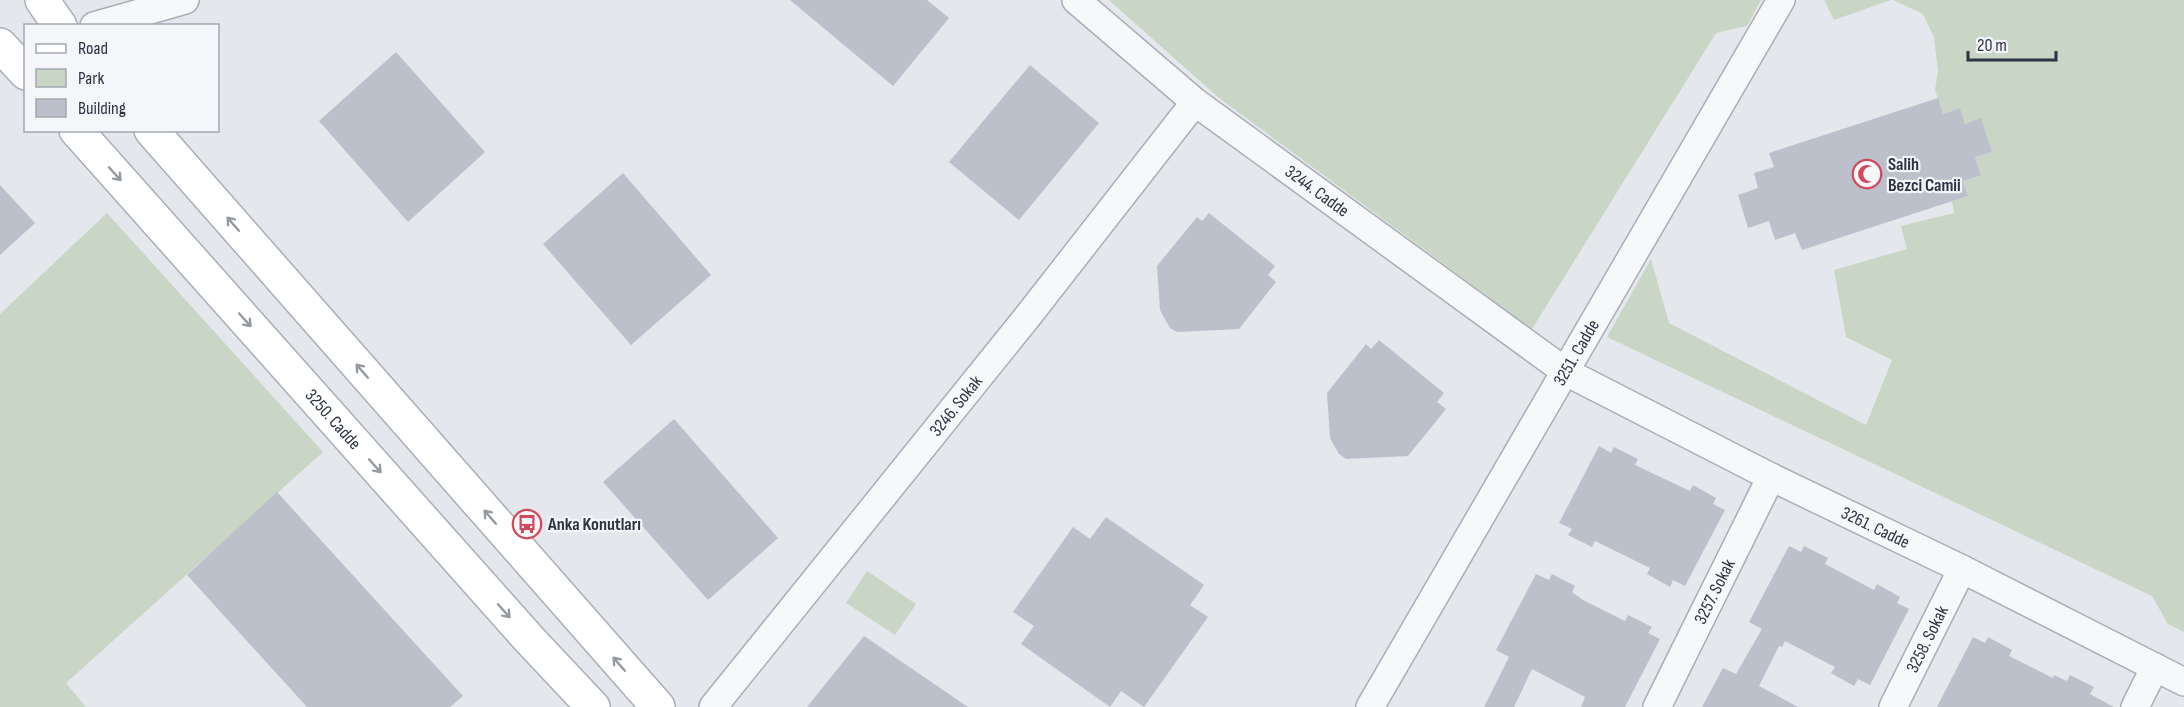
<svg xmlns="http://www.w3.org/2000/svg" width="2184" height="707" font-family="'Sofia Sans Condensed',sans-serif">
  <style>
    .green { fill: #c9d6c5 }
    .building { fill: #bbc0ca }
    .lines { fill: none; stroke-linecap: round; stroke-linejoin: round }
    .street-casing { stroke: #a9aeb7; stroke-width: 30 }
    .secondary-casing { stroke: #a9aeb7; stroke-width: 36 }
    .street { stroke: #f7f8fa; stroke-width: 27 }
    .secondary { stroke: #fff; stroke-width: 33 }
    .oneway { stroke: #959aa2 }
    .labels { text-anchor: middle; stroke-width: 4.5; stroke-linejoin: round; paint-order: stroke }
    .poi-label { font-size: 18px; font-weight: bold; fill: #2b3445; stroke: #f4f6f9; text-anchor: start }
    .street-label { font-size: 18px; fill: #2b3445; stroke: #f4f6f9 }
  </style>
  <rect width="100%" height="100%" fill="#e4e7ec"/>
  <g class="green">
    <polygon points="1109,0 1761,0 1747,26 1716,33 1532,329 1219,98"/>
    <polygon points="1824,0 1891,0 1834,20"/>
    <polygon points="1893,0 2184,0 2184,632 2168,624 2152,596 1607,337 1651,259 1669,323 1866,425 1892,360 1846,337 1834,270 1907,249 1901,226 1954,213 1952,201 1968,196 1963,181 1981,175 1975,157 1992,152 1981,119 1965,124 1960,108 1943,114 1935,90 1938,71 1934,37 1923,14"/>
    <polygon points="107,213 323,452 66,683 86,707 0,707 0,314"/>
    <polygon points="867,571 916,604 895,635 846,603"/>
  </g>
  <g class="building">
    <polygon points="790,0 927,0 949,18 893,86"/>
    <polygon points="396,52 485,152 408,222 319,121"/>
    <polygon points="1030,65 1099,123 1019,220 949,162"/>
    <polygon points="1938,98 1943,114 1960,108 1965,124 1981,118 1992,152 1975,157 1981,175 1963,181 1968,196 1802,250 1795,233 1775,240 1769,221 1748,228 1738,195 1758,188 1754,173 1774,167 1769,153"/>
    <polygon points="623,173 711,275 631,345 543,244"/>
    <polygon points="0,185 35,223 0,255"/>
    <polygon points="1209,213 1275,266 1268,275 1276,282 1239,329 1177,332 1170,328 1160,310 1157,266 1197,217 1202,221"/>
    <polygon points="1379,340 1444,393 1437,402 1446,409 1408,456 1346,459 1339,454 1330,438 1327,393 1366,344 1371,349"/>
    <polygon points="674,419 778,538 708,600 603,482"/>
    <polygon points="1599,446 1611,453 1614,447 1638,459 1635,465 1690,491 1693,485 1716,498 1713,504 1725,510 1685,586 1673,580 1670,587 1647,574 1650,568 1595,541 1592,547 1568,535 1572,529 1559,523"/>
    <polygon points="277,492 463,696 450,707 307,707 187,575"/>
    <polygon points="1106,517 1204,585 1190,605 1208,617 1144,707 1121,691 1110,707 1021,644 1034,626 1013,612 1073,527 1090,539"/>
    <polygon points="1789,546 1801,552 1804,546 1828,558 1825,564 1874,590 1877,584 1900,597 1897,603 1909,609 1870,685 1858,679 1854,686 1831,673 1835,667 1785,641 1782,647 1779,646 1759,686 1798,707 1702,707 1723,668 1736,674 1762,629 1749,622"/>
    <polygon points="1536,574 1549,580 1552,574 1575,586 1572,592 1583,600 1625,621 1628,615 1652,627 1648,633 1660,639 1625,707 1581,707 1585,697 1532,669 1514,707 1484,707 1509,657 1496,650"/>
    <polygon points="864,636 968,707 807,707"/>
    <polygon points="1973,637 1985,643 1988,637 2012,650 2009,656 2053,678 2054,675 2067,681 2070,675 2094,687 2090,694 2114,707 1937,707"/>
  </g>
  <g class="lines">
    <g class="street-casing">
      <g id="street">
        <path id="s1" d="M1076,0l119,102 371,270 205,105 191,92 222,113"/>
        <polyline points="94,26 185,0"/>
        <path id="s2" d="M713,707l315,-391 167,-214"/>
        <path id="s3" d="M1370,707l411,-707"/>
        <path id="s4" d="M1657,707l114,-230"/>
        <path id="s5" d="M1893,707l69,-138"/>
        <polyline points="2135,707 2155,667"/>
      </g>
    </g>
    <g class="secondary-casing">
      <g id="secondary">
        <polyline points="42,0 60,26"/>
        <polyline points="0,45 26,73"/>
        <path id="s6" d="M76,130l453,509 64,68"/>
        <polyline points="151,130 658,707"/>
      </g>
    </g>
    <use href="#street" class="street"/>
    <use href="#secondary" class="secondary"/>
  </g>
  <defs><path id="oneway-shaft" d="M-6 0H5M1.5-3L5.5 0L1.5 3" fill="none" stroke-width="1.6" stroke-linecap="round" stroke-linejoin="round" transform="scale(1.5)"/></defs>
  <g class="oneway">
    <use href="#oneway-shaft" transform="translate(115 174) rotate(48)"/>
    <use href="#oneway-shaft" transform="translate(233 224) rotate(-131)"/>
    <use href="#oneway-shaft" transform="translate(245 320) rotate(48)"/>
    <use href="#oneway-shaft" transform="translate(362 371) rotate(-131)"/>
    <use href="#oneway-shaft" transform="translate(375 466) rotate(48)"/>
    <use href="#oneway-shaft" transform="translate(490 517) rotate(-131)"/>
    <use href="#oneway-shaft" transform="translate(504 611) rotate(48)"/>
    <use href="#oneway-shaft" transform="translate(619 664) rotate(-131)"/>
  </g>
  <defs>
    <g id="mosque-ring" transform="scale(1.5)"><circle r="9.5" fill="#f4f6f9" stroke="#d1495b" stroke-width="1.5"/><path d="M3.5-4.9A6 6 0 1 0 3.5 4.9A5 5 0 1 1 3.5-4.9Z" fill="#d1495b"/></g>
    <g id="bus-ring" transform="scale(1.5)"><circle r="9.5" fill="#f4f6f9" stroke="#d1495b" stroke-width="1.5"/><path d="M-5-6H5V4H4V6H2V4H-2V6H-4V4H-5ZM-3.5-4V0h7V-4ZM-3.5 1.2v1.5H-2V1.2ZM2 1.2v1.5H3.5V1.2Z" fill="#d1495b"/></g>
  </defs>
  <g fill-rule="evenodd">
    <use href="#mosque-ring" x="1867" y="174"/>
    <use href="#bus-ring" x="527" y="524"/>
  </g>
  <g class="labels">
    <g class="poi-label">
      <text x="1888" y="170">Salih<tspan x="1888" dy="21">Bezci Camii</tspan></text>
      <text x="548" y="530">Anka Konutları</text>
    </g>
    <g class="street-label">
      <text dy="6" stroke="none"><textPath href="#s1" startOffset="308">3244. Cadde</textPath></text>
      <text dy="6" stroke="none"><textPath href="#s3" startOffset="410">3251. Cadde</textPath></text>
      <text dy="6" stroke="none"><textPath href="#s2" startOffset="387">3246. Sokak</textPath></text>
      <text dy="6" stroke="none"><textPath href="#s6" startOffset="387">3250. Cadde</textPath></text>
      <text dy="6" stroke="none"><textPath href="#s1" startOffset="962">3261. Cadde</textPath></text>
      <text dy="6" stroke="none"><textPath href="#s4" startOffset="129">3257. Sokak</textPath></text>
      <text dy="6" stroke="none"><textPath href="#s5" startOffset="76">3258. Sokak</textPath></text>
    </g>
  </g>
  <rect x="24" y="24" width="195" height="108" fill="#f4f6f9" stroke="#a4a8b1" stroke-width="1.5"/>
  <rect x="36" y="44" width="30" height="9" fill="#ffffff" stroke="#a4a8b1" stroke-width="1.5"/>
  <text x="78" y="54" font-size="18" fill="#2b3445">Road</text>
  <rect x="36" y="69" width="30" height="18" fill="#c9d6c5" stroke="#a4a8b1" stroke-width="1.5"/>
  <text x="78" y="84" font-size="18" fill="#2b3445">Park</text>
  <rect x="36" y="99" width="30" height="18" fill="#bbc0ca" stroke="#a4a8b1" stroke-width="1.5"/>
  <text x="78" y="114" font-size="18" fill="#2b3445">Building</text>
  <path d="M1968 51v9h88v-9" fill="none" stroke="#2b3445" stroke-width="3"/>
  <text x="1977" y="51" font-size="18" fill="#2b3445" stroke="#f4f6f9" stroke-width="4.5" paint-order="stroke">20 m</text>
</svg>
